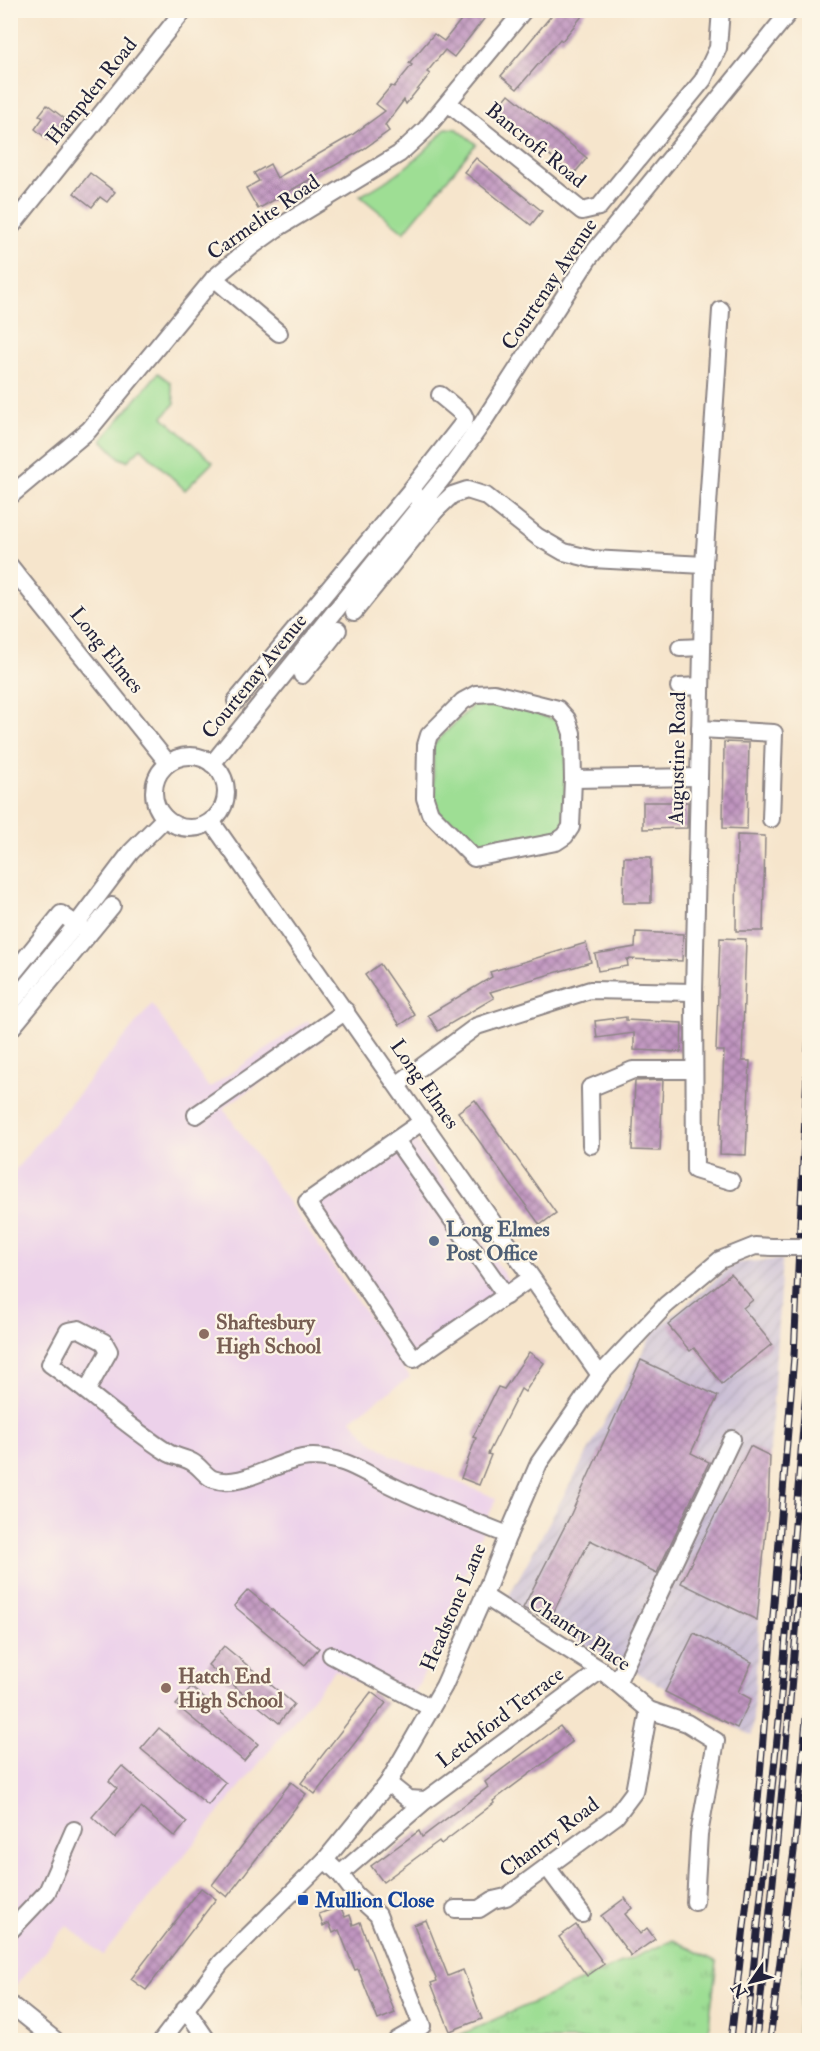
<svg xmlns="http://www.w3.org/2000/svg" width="820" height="2051" font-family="'IM FELL Double Pica',serif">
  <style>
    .built { fill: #ecd1ea }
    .industrial { fill: url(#industrial-furrows) }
    .grass { fill: #9ede94; stroke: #608068; stroke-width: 1.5 }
    .park { fill: url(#park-tufts); stroke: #608068; stroke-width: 1.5 }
    .building { fill: url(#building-cross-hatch) }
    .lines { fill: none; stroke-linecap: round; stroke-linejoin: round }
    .minor-casing { stroke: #8c8484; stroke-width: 20 }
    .minor { stroke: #fff; stroke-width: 16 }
    .rail-casing { stroke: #22223b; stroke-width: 7 }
    .rail { stroke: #fcf5e5; stroke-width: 4.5; stroke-dasharray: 14; stroke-linecap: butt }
    .minor-bridge-casing { stroke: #8c8484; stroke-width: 20; stroke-linecap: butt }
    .minor-bridge { stroke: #fff; stroke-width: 16 }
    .service-dot { fill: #5c6f8a; stroke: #fcf5e5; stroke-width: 2 }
    .education-dot { fill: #8d6e63; stroke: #fcf5e5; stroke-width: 2 }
    .transit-dot { fill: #1a4fb4; stroke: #fcf5e5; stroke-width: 2 }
    .labels { text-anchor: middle; stroke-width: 4.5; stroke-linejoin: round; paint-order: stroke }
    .street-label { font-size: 21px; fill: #22223b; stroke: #fcf5e5 }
    .service-label { font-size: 21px; font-weight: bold; fill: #4e5e75; stroke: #fcf5e5; text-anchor: start }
    .education-label { font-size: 21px; font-weight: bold; fill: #785e54; stroke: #fcf5e5; text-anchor: start }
    .transit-label { font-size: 21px; font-weight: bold; fill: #164399; stroke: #fcf5e5; text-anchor: start }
  </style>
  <defs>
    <pattern id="industrial-furrows" width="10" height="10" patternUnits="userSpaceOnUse" patternTransform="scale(1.5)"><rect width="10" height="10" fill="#cbbfd5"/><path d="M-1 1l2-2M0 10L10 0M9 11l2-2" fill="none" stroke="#aea4b8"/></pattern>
    <pattern id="park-tufts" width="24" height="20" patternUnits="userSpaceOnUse" patternTransform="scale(1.5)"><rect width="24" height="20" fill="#9ede94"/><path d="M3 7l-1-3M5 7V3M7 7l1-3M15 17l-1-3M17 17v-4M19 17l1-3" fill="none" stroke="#88be80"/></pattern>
    <pattern id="building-cross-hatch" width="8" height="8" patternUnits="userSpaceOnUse" patternTransform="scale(1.5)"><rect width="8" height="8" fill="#c095c0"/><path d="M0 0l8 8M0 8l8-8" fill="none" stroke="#9c799d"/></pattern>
  </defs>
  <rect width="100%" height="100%" fill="#fcf5e5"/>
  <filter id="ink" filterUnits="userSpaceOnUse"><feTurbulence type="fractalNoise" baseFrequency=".0167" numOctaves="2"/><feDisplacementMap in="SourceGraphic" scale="12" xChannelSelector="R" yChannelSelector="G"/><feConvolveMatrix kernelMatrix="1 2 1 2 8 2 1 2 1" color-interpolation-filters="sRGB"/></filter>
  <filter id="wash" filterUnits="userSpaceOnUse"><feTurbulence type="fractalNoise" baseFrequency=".008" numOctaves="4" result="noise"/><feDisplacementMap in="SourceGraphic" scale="24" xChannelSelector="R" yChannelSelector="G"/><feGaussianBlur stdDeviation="1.35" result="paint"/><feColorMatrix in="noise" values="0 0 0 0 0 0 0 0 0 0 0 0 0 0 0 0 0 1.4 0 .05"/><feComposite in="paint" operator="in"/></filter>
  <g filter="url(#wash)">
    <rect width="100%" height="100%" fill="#f6e5cc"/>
    <g class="built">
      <polygon points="152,1004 209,1088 308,1020 322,1040 223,1108 410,1377 351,1419 370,1440 391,1455 496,1498 426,1669 408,1706 335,1670 103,1955 67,1925 10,1992 11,1175"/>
      <polygon points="409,1130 511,1285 403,1361 299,1203"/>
    </g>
    <polygon class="industrial" points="782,1259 752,1736 506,1601 654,1331 736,1263"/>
    <g class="grass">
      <path d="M446,128l11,1 19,15 -72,88 -44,-36c34,-18 61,-38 86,-68z"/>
      <polygon points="158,373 170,382 175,403 163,417 213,462 185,490 141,448 127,461 120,458 102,440"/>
      <polygon points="480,698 567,723 564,830 478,853 434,809 433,745"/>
    </g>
    <g class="park">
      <polygon points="809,1918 809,2040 797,2040"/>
      <polygon points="673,1940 717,1962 707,2040 449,2040"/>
    </g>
    <g id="blocks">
      <g class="building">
        <polygon points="469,10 491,10 454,57 445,50 427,72 430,74 406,104 404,100 385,125 389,131 362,150 258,209 246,188 259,181 254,173 270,164 277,178 352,135 385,111 376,104 391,86 394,87 412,65 409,63 434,34 444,41"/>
        <polygon points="556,10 587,10 562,41 560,39 517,89 501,76"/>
        <polygon points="509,94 587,158 573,175 496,110"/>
        <polygon points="47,105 65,119 48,140 35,129 43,118 39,115"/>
        <polygon points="476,158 542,211 531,225 464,172"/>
        <polygon points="90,173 115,192 107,202 100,197 92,207 74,193"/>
        <polygon points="724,742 749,743 747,829 723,828"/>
        <polygon points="643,802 688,802 687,828 643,829"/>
        <polygon points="737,835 765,836 763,931 736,931"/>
        <polygon points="624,857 651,857 651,903 623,903"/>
        <polygon points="636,932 683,934 682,961 627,959 628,966 598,971 595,954 635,947"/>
        <polygon points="720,938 746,939 742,1061 750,1061 746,1155 720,1154 724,1051 716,1051"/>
        <polygon points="586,943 591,962 490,992 494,998 438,1031 428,1015 492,977 490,972"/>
        <polygon points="380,964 415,1015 400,1025 365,975"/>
        <polygon points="626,1017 626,1020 682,1023 681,1052 634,1050 634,1033 597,1038 595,1021"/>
        <polygon points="663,1080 660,1151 632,1150 635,1081"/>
        <polygon points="475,1100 556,1213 540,1225 458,1112"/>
        <polygon points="731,1274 753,1300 743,1308 772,1344 722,1384 694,1348 690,1351 668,1325"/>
        <polygon points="529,1352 544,1363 525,1392 521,1389 488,1454 491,1455 479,1485 461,1478 476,1438 473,1437 498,1387 504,1389"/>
        <polygon points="641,1360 718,1396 691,1453 709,1462 657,1573 590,1540 549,1621 523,1608 570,1516"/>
        <polygon points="750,1446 770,1456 768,1511 757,1620 681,1583"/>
        <polygon points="248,1590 319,1648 305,1665 234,1606"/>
        <polygon points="694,1633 752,1662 738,1692 751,1699 737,1728 665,1692"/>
        <polygon points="224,1646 294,1704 279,1723 208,1665"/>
        <polygon points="191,1687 258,1744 244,1761 176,1705"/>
        <polygon points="371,1692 386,1703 315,1794 301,1783"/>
        <polygon points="560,1726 572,1742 493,1801 494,1803 441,1844 439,1841 383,1882 371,1866 419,1831 422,1837 488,1787 485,1782"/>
        <polygon points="159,1728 226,1783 208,1805 141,1749"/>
        <polygon points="122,1766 187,1822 175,1837 141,1808 115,1838 92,1817 117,1788 109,1781"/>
        <polygon points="291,1782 306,1794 227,1897 212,1885"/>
        <polygon points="201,1888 216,1899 146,1990 131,1979"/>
        <polygon points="625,1898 632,1908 625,1914 633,1924 640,1934 647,1928 655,1939 631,1956 601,1916"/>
        <polygon points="340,1906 345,1917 350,1915 353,1925 360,1922 395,2013 378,2020 358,1969 355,1970 339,1930 333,1933 329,1923 323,1926 319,1914"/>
        <polygon points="426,1920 448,1976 463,1970 482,2019 450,2031 431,1983 437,1981 414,1925"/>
        <polygon points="576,1925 604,1964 587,1976 559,1937"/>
      </g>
    </g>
  </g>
  <g filter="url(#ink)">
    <use href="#blocks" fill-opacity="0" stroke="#8c8484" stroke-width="1.5"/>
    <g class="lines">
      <g class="minor-casing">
        <g id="minor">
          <polyline points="448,103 582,211 599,207 703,80 718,48 721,10"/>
          <polyline points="10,228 184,10"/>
          <polyline points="214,278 279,333"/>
          <polyline points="721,310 704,565 694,992 695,1170 731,1181"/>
          <polyline points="415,495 436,510 452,495 467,490 486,496 538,537 564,552 592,559 704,565"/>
          <polyline points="10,496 89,430 214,278 251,247 276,229 399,154 425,130 524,10"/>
          <polyline points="10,566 168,763"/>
          <polyline points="354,612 436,510"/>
          <polyline points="324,648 338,630"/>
          <polyline points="680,648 702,647"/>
          <polyline points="302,675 324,648 313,640"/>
          <polyline points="679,687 701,686"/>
          <polygon points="494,693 558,709 567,719 572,733 573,779 571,827 565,836 556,842 474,858 430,813 425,798 426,745 429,735 463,701 476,694"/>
          <polyline points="236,701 410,491 464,422 465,418 463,414 440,395"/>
          <polyline points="700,729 774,733 771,819"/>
          <circle cx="190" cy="792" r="36"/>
          <polyline points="212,764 449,470 481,425 589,258 791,10"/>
          <polyline points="573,779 699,777"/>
          <polyline points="211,821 600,1375"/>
          <polyline points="10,977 61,914 86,931"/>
          <polyline points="10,1005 76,925 131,852 165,818"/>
          <polyline points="10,1030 112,906"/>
          <polyline points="398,1084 477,1026 590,990 694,992"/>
          <polyline points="196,1115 346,1011"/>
          <polyline points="423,1121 307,1202 414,1359 531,1278"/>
          <polyline points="396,1140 506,1296"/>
          <polyline points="591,1145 590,1088 633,1070 694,1070"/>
          <path d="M87,1390l22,-39 -5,-9 -25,-13 -11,2 -18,33c40,28 75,61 117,88 7,5 17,5 25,10 8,4 13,14 21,17 31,11 66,-22 100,-22 33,1 46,13 73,26 39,19 81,36 122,52"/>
          <polyline points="484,1596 601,1670 649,1710 687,1723 716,1741 699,1834 695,1902"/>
          <polyline points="331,1655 431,1708"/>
          <polyline points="617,1683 732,1439"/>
          <polyline points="388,1783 408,1799 426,1800 601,1670"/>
          <polyline points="325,1860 340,1874 356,1895 378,1915 422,2026 397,2040"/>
          <polyline points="547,1867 582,1914"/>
          <polyline points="340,1874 426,1800"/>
          <polyline points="455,1909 479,1909 493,1900 506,1897 616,1816 634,1792 649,1710"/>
          <polyline points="10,1931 47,1892 74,1830"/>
          <polyline points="10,2004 55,2040"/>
          <polyline points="185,2008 207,2040"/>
          <polyline points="162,2040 221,1963 325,1860 388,1783 444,1686 484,1596 508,1535 539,1463 600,1375 666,1305 720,1260 755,1246 772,1247"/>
        </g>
      </g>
      <use href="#minor" class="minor"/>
      <g class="rail-casing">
        <g id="rail">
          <polyline points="731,2040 757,1813 794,1356 810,1008"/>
          <polyline points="746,2040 779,1720 810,1342"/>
          <path d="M756,2040c22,-190 38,-382 54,-573"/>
          <polyline points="770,2040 795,1843 810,1675"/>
        </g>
      </g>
      <use href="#rail" class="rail"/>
      <g class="minor-bridge-casing">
        <polyline id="minor-bridge" points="772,1247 810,1247"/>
      </g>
      <use href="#minor-bridge" class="minor-bridge"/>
    </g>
  </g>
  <circle class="service-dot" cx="434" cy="1241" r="6"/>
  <g class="education-dot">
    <circle cx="204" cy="1334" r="6"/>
    <circle cx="166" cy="1688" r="6"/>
  </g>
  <rect class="transit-dot" x="297" y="1894" width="12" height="12" rx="3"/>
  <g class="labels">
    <g class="street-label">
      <text transform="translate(91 91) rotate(-51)" y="7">Hampden Road</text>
      <text transform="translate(536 145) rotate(39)" y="7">Bancroft Road</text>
      <text transform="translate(263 217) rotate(-35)" y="7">Carmelite Road</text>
      <text transform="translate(549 284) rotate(-56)" y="7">Courtenay Avenue</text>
      <text transform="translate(107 650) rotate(51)" y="7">Long Elmes</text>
      <text transform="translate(254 676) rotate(-51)" y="7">Courtenay Avenue</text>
      <text transform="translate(677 758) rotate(-89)" y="7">Augustine Road</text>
      <text transform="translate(425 1084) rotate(55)" y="7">Long Elmes</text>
      <text transform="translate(453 1607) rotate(-67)" y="7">Headstone Lane</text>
      <text transform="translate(580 1633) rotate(34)" y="7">Chantry Place</text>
      <text transform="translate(500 1717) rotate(-37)" y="7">Letchford Terrace</text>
      <text transform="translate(549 1837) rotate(-37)" y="7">Chantry Road</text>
    </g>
    <g class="service-label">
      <text x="446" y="1236">Long Elmes<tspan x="446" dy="24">Post Office</tspan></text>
    </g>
    <g class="education-label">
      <text x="216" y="1329">Shaftesbury<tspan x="216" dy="24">High School</tspan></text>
      <text x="178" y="1683">Hatch End<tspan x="178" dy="24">High School</tspan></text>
    </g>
    <g class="transit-label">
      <text x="315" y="1907">Mullion Close</text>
    </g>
  </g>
  <rect width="820" height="2051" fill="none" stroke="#fcf5e5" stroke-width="36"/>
  <g transform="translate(751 1982) rotate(235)" stroke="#fcf5e5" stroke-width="4.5" paint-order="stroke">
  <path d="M0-4.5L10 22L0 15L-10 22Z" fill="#22223b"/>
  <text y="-9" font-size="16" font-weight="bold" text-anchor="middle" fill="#22223b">N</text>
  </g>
</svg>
